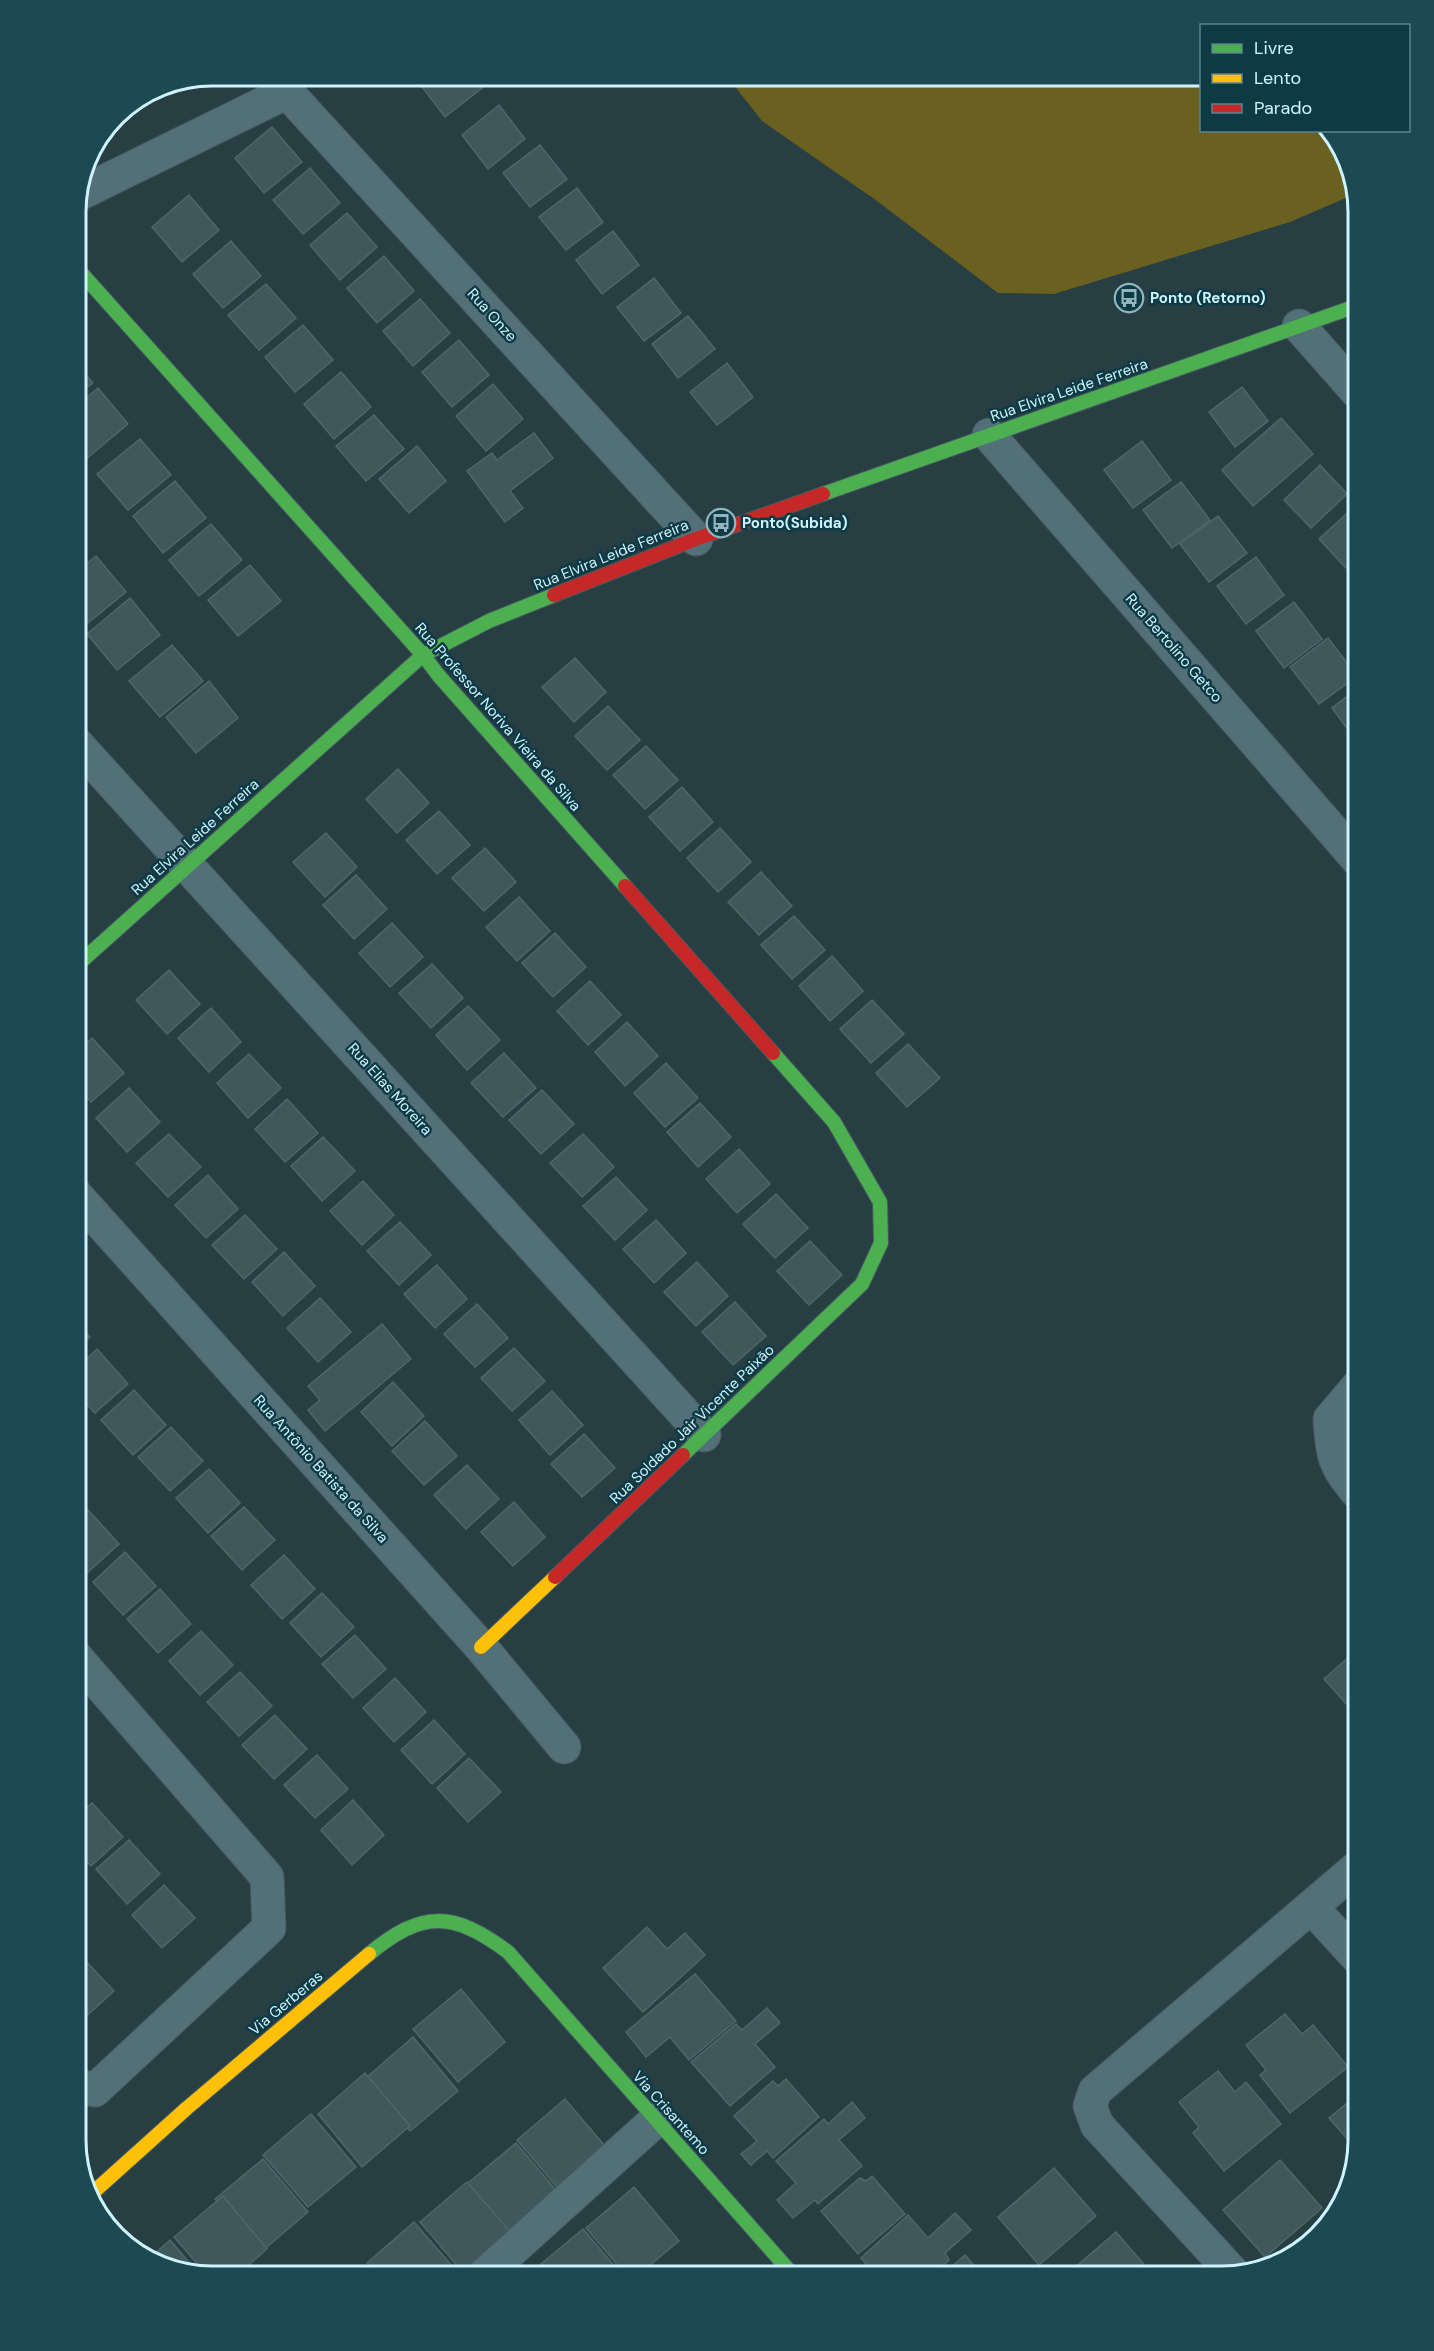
<svg xmlns="http://www.w3.org/2000/svg" width="1434" height="2351" font-family="'DM Sans',sans-serif">
  <style>
    .forest { fill: #6a601f }
    .building { fill: #40575b; stroke: #4c686b; stroke-width: 1.5 }
    .lines { fill: none; stroke-linecap: round; stroke-linejoin: round }
    .street-casing { stroke: #465a60; stroke-width: 35 }
    .fast-casing { stroke: #465a60; stroke-width: 16 }
    .slow-casing { stroke: #465a60; stroke-width: 16 }
    .jam-casing { stroke: #465a60; stroke-width: 16 }
    .street { stroke: #536f77; stroke-width: 33 }
    .fast { stroke: #4caf50; stroke-width: 14 }
    .slow { stroke: #ffc107; stroke-width: 14 }
    .jam { stroke: #c62828; stroke-width: 14 }
    .labels { text-anchor: middle; stroke-width: 5; stroke-linejoin: round; paint-order: stroke }
    .poi-label { font-size: 15px; font-weight: bold; fill: #cdf3fe; stroke: #0e3a45; text-anchor: start }
    .street-label { font-size: 15px; fill: #cdf3fe; stroke: #0e3a45 }
    .rim { fill: none; stroke: #cdf3fe; stroke-width: 3 }
  </style>
  <rect width="100%" height="100%" fill="#273e43"/>
  <polygon class="forest" points="726,75 1201,75 1202,130 1327,131 1345,152 1355,194 1290,222 1054,294 998,293 877,201 762,121"/>
  <g class="building">
    <polygon points="429,75 472,75 482,88 445,117 419,83"/>
    <polygon points="499,105 525,139 488,169 462,135"/>
    <polygon points="272,127 302,162 264,193 235,158"/>
    <polygon points="540,145 567,179 530,207 503,173"/>
    <polygon points="310,168 340,203 303,234 273,200"/>
    <polygon points="577,188 603,222 566,250 539,217"/>
    <polygon points="189,195 219,230 182,262 152,227"/>
    <polygon points="347,213 377,247 340,280 310,245"/>
    <polygon points="613,231 639,265 602,294 576,260"/>
    <polygon points="231,241 261,276 223,308 193,274"/>
    <polygon points="384,256 414,291 377,323 347,288"/>
    <polygon points="654,278 681,313 644,341 617,307"/>
    <polygon points="266,284 296,318 259,350 228,315"/>
    <polygon points="420,299 450,333 413,366 383,331"/>
    <polygon points="688,316 715,349 678,378 652,344"/>
    <polygon points="303,325 333,360 295,392 265,357"/>
    <polygon points="459,340 489,375 452,407 422,372"/>
    <polygon points="75,362 93,383 75,397"/>
    <polygon points="727,363 753,397 717,425 690,392"/>
    <polygon points="341,372 371,407 334,439 304,404"/>
    <polygon points="493,384 523,419 486,451 456,416"/>
    <polygon points="1242,387 1268,421 1235,447 1209,412"/>
    <polygon points="98,388 128,424 85,460 75,448 75,407"/>
    <polygon points="374,415 404,449 366,481 336,446"/>
    <polygon points="1281,418 1313,454 1253,506 1222,470"/>
    <polygon points="534,433 553,458 510,491 523,508 505,522 467,471 492,453 497,460"/>
    <polygon points="140,439 171,475 128,510 97,474"/>
    <polygon points="1142,441 1171,480 1133,508 1104,470"/>
    <polygon points="417,446 446,481 409,513 379,479"/>
    <polygon points="1320,465 1347,494 1311,528 1284,500"/>
    <polygon points="175,481 206,518 163,553 133,516"/>
    <polygon points="1181,482 1210,520 1172,548 1143,510"/>
    <polygon points="1355,506 1359,510 1359,556 1346,568 1319,539"/>
    <polygon points="1218,516 1247,553 1209,582 1180,544"/>
    <polygon points="211,524 242,560 199,596 169,560"/>
    <polygon points="75,537 84,548 75,556"/>
    <polygon points="96,556 126,592 83,627 75,618 75,573"/>
    <polygon points="1256,557 1284,595 1246,624 1217,586"/>
    <polygon points="250,565 281,601 238,636 208,600"/>
    <polygon points="130,598 160,635 117,670 87,634"/>
    <polygon points="1294,602 1322,639 1284,668 1256,631"/>
    <polygon points="1328,638 1357,676 1319,704 1290,667"/>
    <polygon points="172,645 203,681 160,717 129,681"/>
    <polygon points="575,658 606,692 574,722 542,687"/>
    <polygon points="209,681 238,718 196,753 166,717"/>
    <polygon points="1359,687 1359,745 1332,708"/>
    <polygon points="608,706 640,740 607,770 575,736"/>
    <polygon points="646,746 678,780 645,809 613,775"/>
    <polygon points="398,769 429,803 397,833 366,799"/>
    <polygon points="682,787 713,822 680,851 649,817"/>
    <polygon points="439,811 470,845 437,874 406,840"/>
    <polygon points="720,828 751,862 718,892 687,858"/>
    <polygon points="326,833 357,867 325,897 293,862"/>
    <polygon points="485,848 516,882 484,911 452,878"/>
    <polygon points="761,872 792,906 759,935 728,902"/>
    <polygon points="356,875 387,909 354,939 323,905"/>
    <polygon points="519,897 550,931 517,961 486,927"/>
    <polygon points="794,916 825,950 792,979 761,945"/>
    <polygon points="392,923 423,957 390,987 359,953"/>
    <polygon points="555,933 586,967 553,997 522,963"/>
    <polygon points="832,956 863,991 830,1021 799,986"/>
    <polygon points="432,964 463,998 431,1028 399,993"/>
    <polygon points="169,970 200,1004 167,1034 136,1000"/>
    <polygon points="590,981 621,1015 588,1045 557,1011"/>
    <polygon points="872,1000 904,1034 871,1063 840,1029"/>
    <polygon points="468,1006 500,1040 467,1070 436,1035"/>
    <polygon points="211,1008 241,1042 209,1072 178,1038"/>
    <polygon points="627,1022 658,1056 625,1086 595,1052"/>
    <polygon points="92,1038 124,1073 91,1102 75,1085 75,1054"/>
    <polygon points="908,1044 940,1078 907,1107 876,1073"/>
    <polygon points="504,1053 536,1088 503,1117 471,1083"/>
    <polygon points="249,1054 281,1088 248,1118 217,1083"/>
    <polygon points="666,1063 698,1098 665,1127 634,1093"/>
    <polygon points="129,1088 160,1122 127,1152 96,1118"/>
    <polygon points="542,1090 574,1124 541,1154 509,1120"/>
    <polygon points="287,1099 318,1133 285,1162 255,1129"/>
    <polygon points="700,1103 731,1137 698,1167 667,1132"/>
    <polygon points="169,1134 201,1167 168,1197 136,1163"/>
    <polygon points="583,1134 614,1167 582,1197 550,1163"/>
    <polygon points="323,1137 355,1171 322,1201 291,1166"/>
    <polygon points="739,1149 770,1184 737,1213 706,1179"/>
    <polygon points="208,1175 238,1209 206,1238 175,1205"/>
    <polygon points="616,1177 647,1210 615,1240 583,1206"/>
    <polygon points="363,1181 394,1215 362,1245 330,1211"/>
    <polygon points="776,1194 808,1228 775,1258 743,1224"/>
    <polygon points="245,1215 277,1249 244,1279 212,1245"/>
    <polygon points="656,1220 686,1253 654,1283 623,1249"/>
    <polygon points="400,1222 431,1255 399,1285 367,1251"/>
    <polygon points="810,1241 842,1275 809,1305 777,1271"/>
    <polygon points="284,1252 315,1286 283,1316 252,1282"/>
    <polygon points="697,1262 728,1296 696,1326 664,1292"/>
    <polygon points="437,1265 467,1299 435,1328 404,1294"/>
    <polygon points="320,1298 351,1332 318,1362 287,1328"/>
    <polygon points="735,1302 766,1336 733,1365 702,1332"/>
    <polygon points="477,1304 508,1338 475,1367 444,1334"/>
    <polygon points="75,1321 90,1337 75,1351"/>
    <polygon points="382,1324 411,1359 325,1431 308,1410 320,1400 308,1386"/>
    <polygon points="514,1348 545,1381 512,1411 481,1378"/>
    <polygon points="97,1349 128,1384 95,1413 75,1391 75,1370"/>
    <polygon points="393,1382 424,1416 392,1446 361,1412"/>
    <polygon points="134,1390 166,1425 133,1455 101,1420"/>
    <polygon points="552,1391 583,1425 550,1455 519,1420"/>
    <polygon points="425,1421 457,1456 424,1485 392,1451"/>
    <polygon points="171,1427 203,1461 170,1491 138,1457"/>
    <polygon points="584,1434 615,1468 582,1497 551,1464"/>
    <polygon points="467,1465 499,1499 466,1529 434,1495"/>
    <polygon points="209,1469 240,1503 208,1533 176,1498"/>
    <polygon points="514,1502 545,1537 513,1566 481,1532"/>
    <polygon points="244,1507 275,1540 242,1570 211,1536"/>
    <polygon points="88,1510 119,1544 86,1574 75,1561 75,1522"/>
    <polygon points="125,1552 156,1586 123,1615 93,1582"/>
    <polygon points="284,1555 315,1589 282,1619 251,1585"/>
    <polygon points="160,1589 191,1624 158,1653 127,1619"/>
    <polygon points="322,1593 354,1627 321,1657 290,1623"/>
    <polygon points="201,1631 233,1665 200,1695 169,1661"/>
    <polygon points="355,1635 386,1669 353,1698 322,1664"/>
    <polygon points="1359,1648 1359,1718 1324,1679"/>
    <polygon points="240,1672 272,1706 239,1736 207,1702"/>
    <polygon points="395,1678 426,1712 394,1742 363,1708"/>
    <polygon points="275,1715 307,1749 274,1779 242,1745"/>
    <polygon points="434,1720 465,1754 432,1784 401,1750"/>
    <polygon points="317,1755 348,1789 315,1818 284,1785"/>
    <polygon points="469,1758 501,1792 468,1822 437,1788"/>
    <polygon points="75,1783 86,1795 75,1805"/>
    <polygon points="353,1800 384,1835 352,1865 321,1830"/>
    <polygon points="92,1803 123,1837 91,1866 75,1850 75,1818"/>
    <polygon points="129,1840 160,1874 127,1904 96,1869"/>
    <polygon points="164,1885 195,1918 162,1948 132,1915"/>
    <polygon points="647,1927 667,1949 685,1933 705,1955 643,2012 603,1968"/>
    <polygon points="82,1957 114,1991 81,2021 75,2014 75,1963"/>
    <polygon points="695,1974 736,2021 689,2060 670,2037 646,2057 626,2032"/>
    <polygon points="461,1989 505,2042 458,2082 413,2029"/>
    <polygon points="767,2008 780,2023 755,2044 775,2067 730,2106 691,2062 736,2024 742,2030"/>
    <polygon points="1285,2014 1302,2034 1313,2025 1348,2067 1290,2113 1260,2075 1266,2070 1246,2045"/>
    <polygon points="413,2037 458,2091 410,2131 366,2078"/>
    <polygon points="1218,2071 1235,2092 1246,2082 1281,2124 1224,2171 1193,2133 1199,2127 1179,2102"/>
    <polygon points="365,2073 410,2126 362,2167 318,2114"/>
    <polygon points="786,2079 819,2117 773,2158 767,2151 751,2165 741,2154 757,2141 734,2116 773,2081 778,2086"/>
    <polygon points="1359,2093 1359,2140 1356,2149 1329,2118"/>
    <polygon points="565,2099 610,2152 562,2193 517,2140"/>
    <polygon points="852,2102 865,2118 839,2140 862,2166 818,2204 815,2200 793,2218 777,2200 796,2183 776,2161 824,2119 828,2124"/>
    <polygon points="311,2114 356,2167 308,2207 263,2155"/>
    <polygon points="516,2143 561,2196 513,2236 468,2183"/>
    <polygon points="263,2159 308,2212 261,2252 215,2199"/>
    <polygon points="1280,2160 1322,2208 1265,2257 1223,2210"/>
    <polygon points="1054,2168 1096,2216 1039,2265 998,2217"/>
    <polygon points="872,2176 905,2214 858,2254 821,2211 860,2178 866,2181"/>
    <polygon points="467,2182 513,2235 465,2275 420,2222"/>
    <polygon points="634,2187 679,2241 637,2276 627,2276 586,2228"/>
    <polygon points="223,2196 267,2249 236,2276 208,2276 174,2237"/>
    <polygon points="955,2213 971,2230 945,2253 949,2260 931,2276 877,2276 861,2258 908,2215 928,2238"/>
    <polygon points="414,2222 460,2275 378,2276 367,2263"/>
    <polygon points="583,2229 623,2276 541,2276 535,2269"/>
    <polygon points="1116,2232 1154,2276 1065,2276"/>
    <polygon points="170,2240 199,2274 150,2258"/>
    <polygon points="965,2255 983,2276 941,2276"/>
    <polygon points="1003,2266 1011,2276 991,2276"/>
    <polygon points="368,2267 376,2276 358,2276"/>
  </g>
  <g class="lines">
    <g class="street-casing">
      <g id="street">
        <polyline points="77,195 287,92 696,539"/>
        <polyline points="1299,326 1359,394"/>
        <polyline points="989,435 1359,861"/>
        <polyline points="75,742 704,1435"/>
        <polyline points="75,1194 481,1647 564,1747"/>
        <path d="M1359,1494c-25,-28 -27,-39 -29,-75l29,-34"/>
        <polyline points="1312,1908 1359,1959"/>
        <polyline points="75,2085 95,2090 269,1928 267,1877 75,1656"/>
        <polyline points="1233,2273 1097,2125 1090,2106 1095,2091 1359,1866"/>
        <polyline points="483,2276 656,2120"/>
      </g>
    </g>
    <g class="fast-casing">
      <g id="fast">
        <polyline points="75,266 423,655 439,676 625,886"/>
        <polyline points="823,494 1359,305"/>
        <polyline points="75,967 423,655 489,621 554,595"/>
        <polyline points="683,1455 862,1284 881,1243 880,1202 834,1122 773,1053"/>
        <path d="M369,1954c53,-44 84,-43 139,-2l286,324"/>
      </g>
    </g>
    <g class="slow-casing">
      <g id="slow">
        <polyline points="481,1647 555,1577"/>
        <polyline points="88,2197 187,2108 369,1954"/>
      </g>
    </g>
    <g class="jam-casing">
      <g id="jam">
        <polyline points="554,595 696,539 823,494"/>
        <polyline points="625,886 773,1053"/>
        <polyline points="555,1577 683,1455"/>
      </g>
    </g>
    <use href="#street" class="street"/>
    <use href="#fast" class="fast"/>
    <use href="#slow" class="slow"/>
    <use href="#jam" class="jam"/>
  </g>
  <defs>
    <g id="bus-ring" transform="scale(1.5)"><circle r="9.5" fill="#0e3a45" stroke="#93b4bd" stroke-width="1.5"/><path d="M-5-6H5V4H4V6H2V4H-2V6H-4V4H-5ZM-3.5-4V0h7V-4ZM-3.5 1.2v1.5H-2V1.2ZM2 1.2v1.5H3.5V1.2Z" fill="#93b4bd"/></g>
  </defs>
  <g fill-rule="evenodd">
    <use href="#bus-ring" x="1129" y="298"/>
    <use href="#bus-ring" x="721" y="523"/>
  </g>
  <g class="labels">
    <g class="poi-label">
      <text x="1150" y="303">Ponto (Retorno)</text>
      <text x="742" y="528">Ponto(Subida)</text>
    </g>
    <g class="street-label">
      <text transform="translate(492 315) rotate(48)" y="5">Rua Onze</text>
      <text transform="translate(1069 390) rotate(-19)" y="5">Rua Elvira Leide Ferreira</text>
      <text transform="translate(611 555) rotate(-22)" y="5">Rua Elvira Leide Ferreira</text>
      <text transform="translate(1174 648) rotate(49)" y="5">Rua Bertolino Getco</text>
      <text transform="translate(498 717) rotate(49)" y="5">Rua Professor Noriva Vieira da Silva</text>
      <text transform="translate(195 837) rotate(-42)" y="5">Rua Elvira Leide Ferreira</text>
      <text transform="translate(390 1089) rotate(48)" y="5">Rua Elias Moreira</text>
      <text transform="translate(692 1424) rotate(-44)" y="5">Rua Soldado Jair Vicente Paixão</text>
      <text transform="translate(321 1469) rotate(48)" y="5">Rua Antônio Batista da Silva</text>
      <text transform="translate(286 2003) rotate(-40)" y="5">Via Gerberas</text>
      <text transform="translate(671 2113) rotate(48)" y="5">Via Crisantemo</text>
    </g>
  </g>
  <path d="M0 0H1434V2351H0ZM212 86H1222A126 126 0 0 1 1348 212V2140A126 126 0 0 1 1222 2266H212A126 126 0 0 1 86 2140V212A126 126 0 0 1 212 86Z" fill="#1d4954" fill-rule="evenodd"/>
  <path class="rim" d="M212 86H1222A126 126 0 0 1 1348 212V2140A126 126 0 0 1 1222 2266H212A126 126 0 0 1 86 2140V212A126 126 0 0 1 212 86Z"/>
  <rect x="1200" y="24" width="210" height="108" fill="#0e3a45" stroke="#5a848f" stroke-width="1.5"/>
  <rect x="1212" y="44" width="30" height="9" fill="#4caf50" stroke="#5a848f" stroke-width="1.5"/>
  <text x="1254" y="54" font-size="18" fill="#cdf3fe">Livre</text>
  <rect x="1212" y="74" width="30" height="9" fill="#ffc107" stroke="#5a848f" stroke-width="1.5"/>
  <text x="1254" y="84" font-size="18" fill="#cdf3fe">Lento</text>
  <rect x="1212" y="104" width="30" height="9" fill="#c62828" stroke="#5a848f" stroke-width="1.5"/>
  <text x="1254" y="114" font-size="18" fill="#cdf3fe">Parado</text>
</svg>
